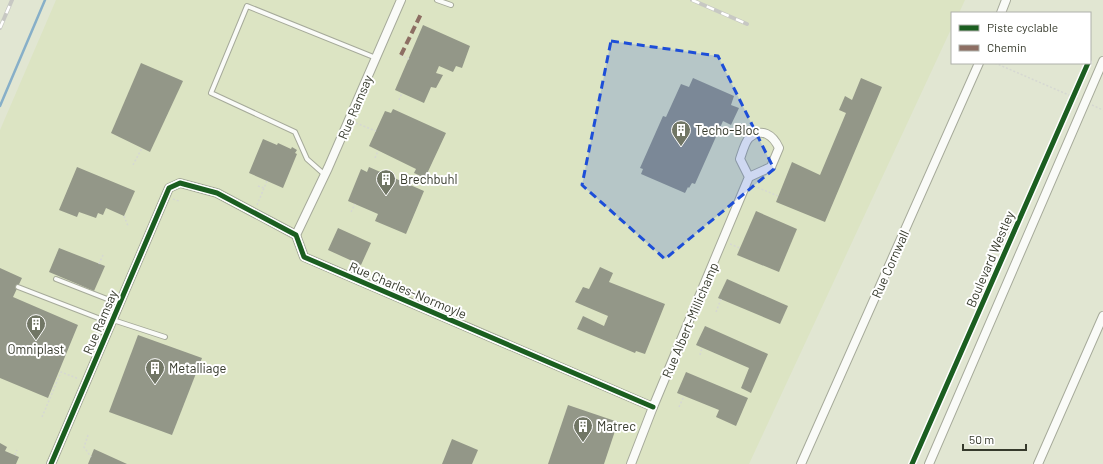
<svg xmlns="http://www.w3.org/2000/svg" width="1103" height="464" font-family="Barlow,sans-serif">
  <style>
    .built { fill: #dce4c3 }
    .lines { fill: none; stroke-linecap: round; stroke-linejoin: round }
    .stream { stroke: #87afc8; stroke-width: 2.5 }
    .building { fill: #939788 }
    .lane-casing { stroke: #a6aa9a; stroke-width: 6 }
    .street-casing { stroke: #a6aa9a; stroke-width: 10 }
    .path { stroke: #d6d8d2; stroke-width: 1.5; stroke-dasharray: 2 2; stroke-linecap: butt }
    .lane { stroke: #fafbf8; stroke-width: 4 }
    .street { stroke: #fafbf8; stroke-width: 8 }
    .rail-casing { stroke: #c7c8c3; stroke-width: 4 }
    .rail { stroke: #fff; stroke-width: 2.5; stroke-dasharray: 8; stroke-linecap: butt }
    .quiet { stroke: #8d6e63; stroke-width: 4; stroke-dasharray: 8 4; stroke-linecap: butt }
    .cycleway-casing { stroke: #fff; stroke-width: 8 }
    .cycleway { stroke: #1b5e20; stroke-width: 5 }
    .marked { fill: #1d4ed8; fill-opacity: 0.2; stroke: #1d4ed8; stroke-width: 3; stroke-dasharray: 8 5; stroke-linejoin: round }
    .labels { text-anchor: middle; stroke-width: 4; stroke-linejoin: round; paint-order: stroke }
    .street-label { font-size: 13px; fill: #35392b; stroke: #fff }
    .poi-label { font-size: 13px; fill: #35392b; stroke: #fff; text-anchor: start }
  </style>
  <rect width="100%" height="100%" fill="#e1e6d2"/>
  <polygon class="built" points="56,0 965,0 959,13 952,13 952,27 749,464 0,464 0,130"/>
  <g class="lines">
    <polyline class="stream" points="0,106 45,0"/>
  </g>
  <g class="building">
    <polygon points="423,25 470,46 462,68 456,66 453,72 439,66 436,73 443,75 436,88 431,87 424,103 395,90"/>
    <polygon points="141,63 183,81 150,152 111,133"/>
    <polygon points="693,78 734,96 731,105 739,108 731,125 723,121 695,184 692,183 689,188 688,187 685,193 641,174 643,169 640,168 663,116 666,117 681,84 689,87"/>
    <polygon points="861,78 882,87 825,222 776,202 792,162 820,175 846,113 839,110 845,96 852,100"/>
    <polygon points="393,109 446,133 425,178 414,173 416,169 369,146 385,111 391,113"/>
    <polygon points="263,139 277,145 278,143 291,149 292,147 297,150 295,153 297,154 283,188 249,173"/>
    <polygon points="77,167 135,191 124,216 106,208 103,215 98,213 96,218 79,212 77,217 59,210"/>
    <polygon points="369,167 424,191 406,234 375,221 378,214 348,201 361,169 367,172"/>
    <polygon points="756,211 797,229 779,272 737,255"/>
    <polygon points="338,228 371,243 361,265 328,250"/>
    <polygon points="59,248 105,266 94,291 49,272"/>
    <polygon points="600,267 613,273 609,282 665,304 645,354 636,351 635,353 577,329 583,316 604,326 608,316 575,302 583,287 589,289"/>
    <polygon points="0,268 22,278 13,297 78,325 48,398 0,378"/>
    <polygon points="727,279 788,306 780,324 718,298"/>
    <polygon points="705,326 768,354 751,393 741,388 749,368 696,345"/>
    <polygon points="138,335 202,358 172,435 109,412"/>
    <polygon points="686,372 748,398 736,426 716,417 719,410 677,393"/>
    <polygon points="568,405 618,422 604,464 548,464"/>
    <polygon points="452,439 478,450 472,464 442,464"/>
    <polygon points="0,443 7,447 5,451 19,457 16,464 0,464"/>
    <polygon points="94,449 127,464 88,464"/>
  </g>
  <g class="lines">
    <g class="lane-casing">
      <g id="lane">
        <polyline points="437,0 451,5"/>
        <polyline points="325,175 307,159 295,132 211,93 247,6 376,58"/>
        <polyline points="56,279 120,304"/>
        <polyline points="18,287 111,323"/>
        <polyline points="113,320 165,337"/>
      </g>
    </g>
    <g class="street-casing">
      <g id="street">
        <polyline points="1001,13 1006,0"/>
        <polyline points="296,235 328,168 401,0"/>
        <polyline points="51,464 169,188 180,183 217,193 296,235 304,257 653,407"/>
        <path d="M631,464l22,-57 96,-230 22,-10 8,-19c-6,-13 -17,-21 -30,-10 -4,4 -7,15 -9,21l9,18"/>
        <polyline points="801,464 979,63"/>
        <polyline points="929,464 1103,61"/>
        <polyline points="1038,464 1103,316"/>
      </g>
    </g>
    <g class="path">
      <polyline points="400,55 409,59"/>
      <polyline points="995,63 1078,99"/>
      <polyline points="399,100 402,93"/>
      <polyline points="1092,105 1103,110"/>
      <polyline points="356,123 376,131"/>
      <polyline points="375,158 378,151"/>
      <polyline points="133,165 142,148"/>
      <polyline points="258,186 264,188"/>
      <polyline points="754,186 778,196"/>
      <polyline points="173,199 179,201"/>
      <polyline points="257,205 267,181"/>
      <polyline points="351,212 355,204"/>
      <polyline points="124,216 128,226"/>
      <polyline points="730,244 740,248"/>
      <polyline points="99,264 103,255"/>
      <polyline points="716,312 721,299"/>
      <polyline points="700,355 702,348"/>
      <polyline points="679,407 684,396"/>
      <polyline points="42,417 61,372 79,379"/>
      <polyline points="88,435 84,447 91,457"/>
      <polyline points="15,455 17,450"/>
    </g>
    <use href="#lane" class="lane"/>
    <use href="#street" class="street"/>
    <g class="rail-casing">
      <g id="rail">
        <polyline points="692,0 747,24"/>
        <polyline points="0,28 12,0"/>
      </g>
    </g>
    <use href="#rail" class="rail"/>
    <polyline class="quiet" points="401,55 421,14"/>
    <g class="cycleway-casing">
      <g id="cycleway">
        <polyline points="51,464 169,188 180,183 217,193 296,235 304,257 653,407"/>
        <polyline points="912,464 1088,63"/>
      </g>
    </g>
    <use href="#cycleway" class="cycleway"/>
  </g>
  <path class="marked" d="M611,41l107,15 56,113 -109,90 -83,-74z"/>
  <defs>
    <g id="building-pin" transform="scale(1)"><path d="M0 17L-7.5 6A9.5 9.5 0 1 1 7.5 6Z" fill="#717665" stroke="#fff"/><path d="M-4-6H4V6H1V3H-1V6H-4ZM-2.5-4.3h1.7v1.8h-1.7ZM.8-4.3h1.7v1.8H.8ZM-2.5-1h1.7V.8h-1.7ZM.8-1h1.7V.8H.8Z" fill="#fff"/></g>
  </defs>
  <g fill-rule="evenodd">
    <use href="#building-pin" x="681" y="130"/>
    <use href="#building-pin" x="386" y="179"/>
    <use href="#building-pin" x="36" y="324"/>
    <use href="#building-pin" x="155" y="368"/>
    <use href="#building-pin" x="583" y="426"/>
  </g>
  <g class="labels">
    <g class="street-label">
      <text transform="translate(355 107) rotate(-67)" y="5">Rue Ramsay</text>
      <text transform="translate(990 259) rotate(-67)" y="5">Boulevard Westley</text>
      <text transform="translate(890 264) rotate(-66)" y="5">Rue Cornwall</text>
      <text transform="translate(408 290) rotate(23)" y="5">Rue Charles-Normoyle</text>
      <text transform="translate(690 320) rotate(-67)" y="5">Rue Albert-Millichamp</text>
      <text transform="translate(100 322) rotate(-67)" y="5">Rue Ramsay</text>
    </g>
    <g class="poi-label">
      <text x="695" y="135">Techo-Bloc</text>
      <text x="400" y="184">Brechbuhl</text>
      <text x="36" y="354" text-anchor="middle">Omniplast</text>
      <text x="169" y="373">Metalliage</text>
      <text x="597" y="431">Matrec</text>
    </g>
  </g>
  <rect x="951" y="12" width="140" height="52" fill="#ffffff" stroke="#aeb0aa"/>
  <rect x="959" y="25" width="20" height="6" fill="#1b5e20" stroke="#aeb0aa"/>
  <text x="987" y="32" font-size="12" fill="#35392b">Piste cyclable</text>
  <rect x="959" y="45" width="20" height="6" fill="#8d6e63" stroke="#aeb0aa"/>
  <text x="987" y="52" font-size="12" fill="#35392b">Chemin</text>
  <path d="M963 444v6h63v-6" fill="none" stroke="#35392b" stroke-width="2"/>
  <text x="969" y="444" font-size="12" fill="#35392b" stroke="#ffffff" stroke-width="3" paint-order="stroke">50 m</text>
</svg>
